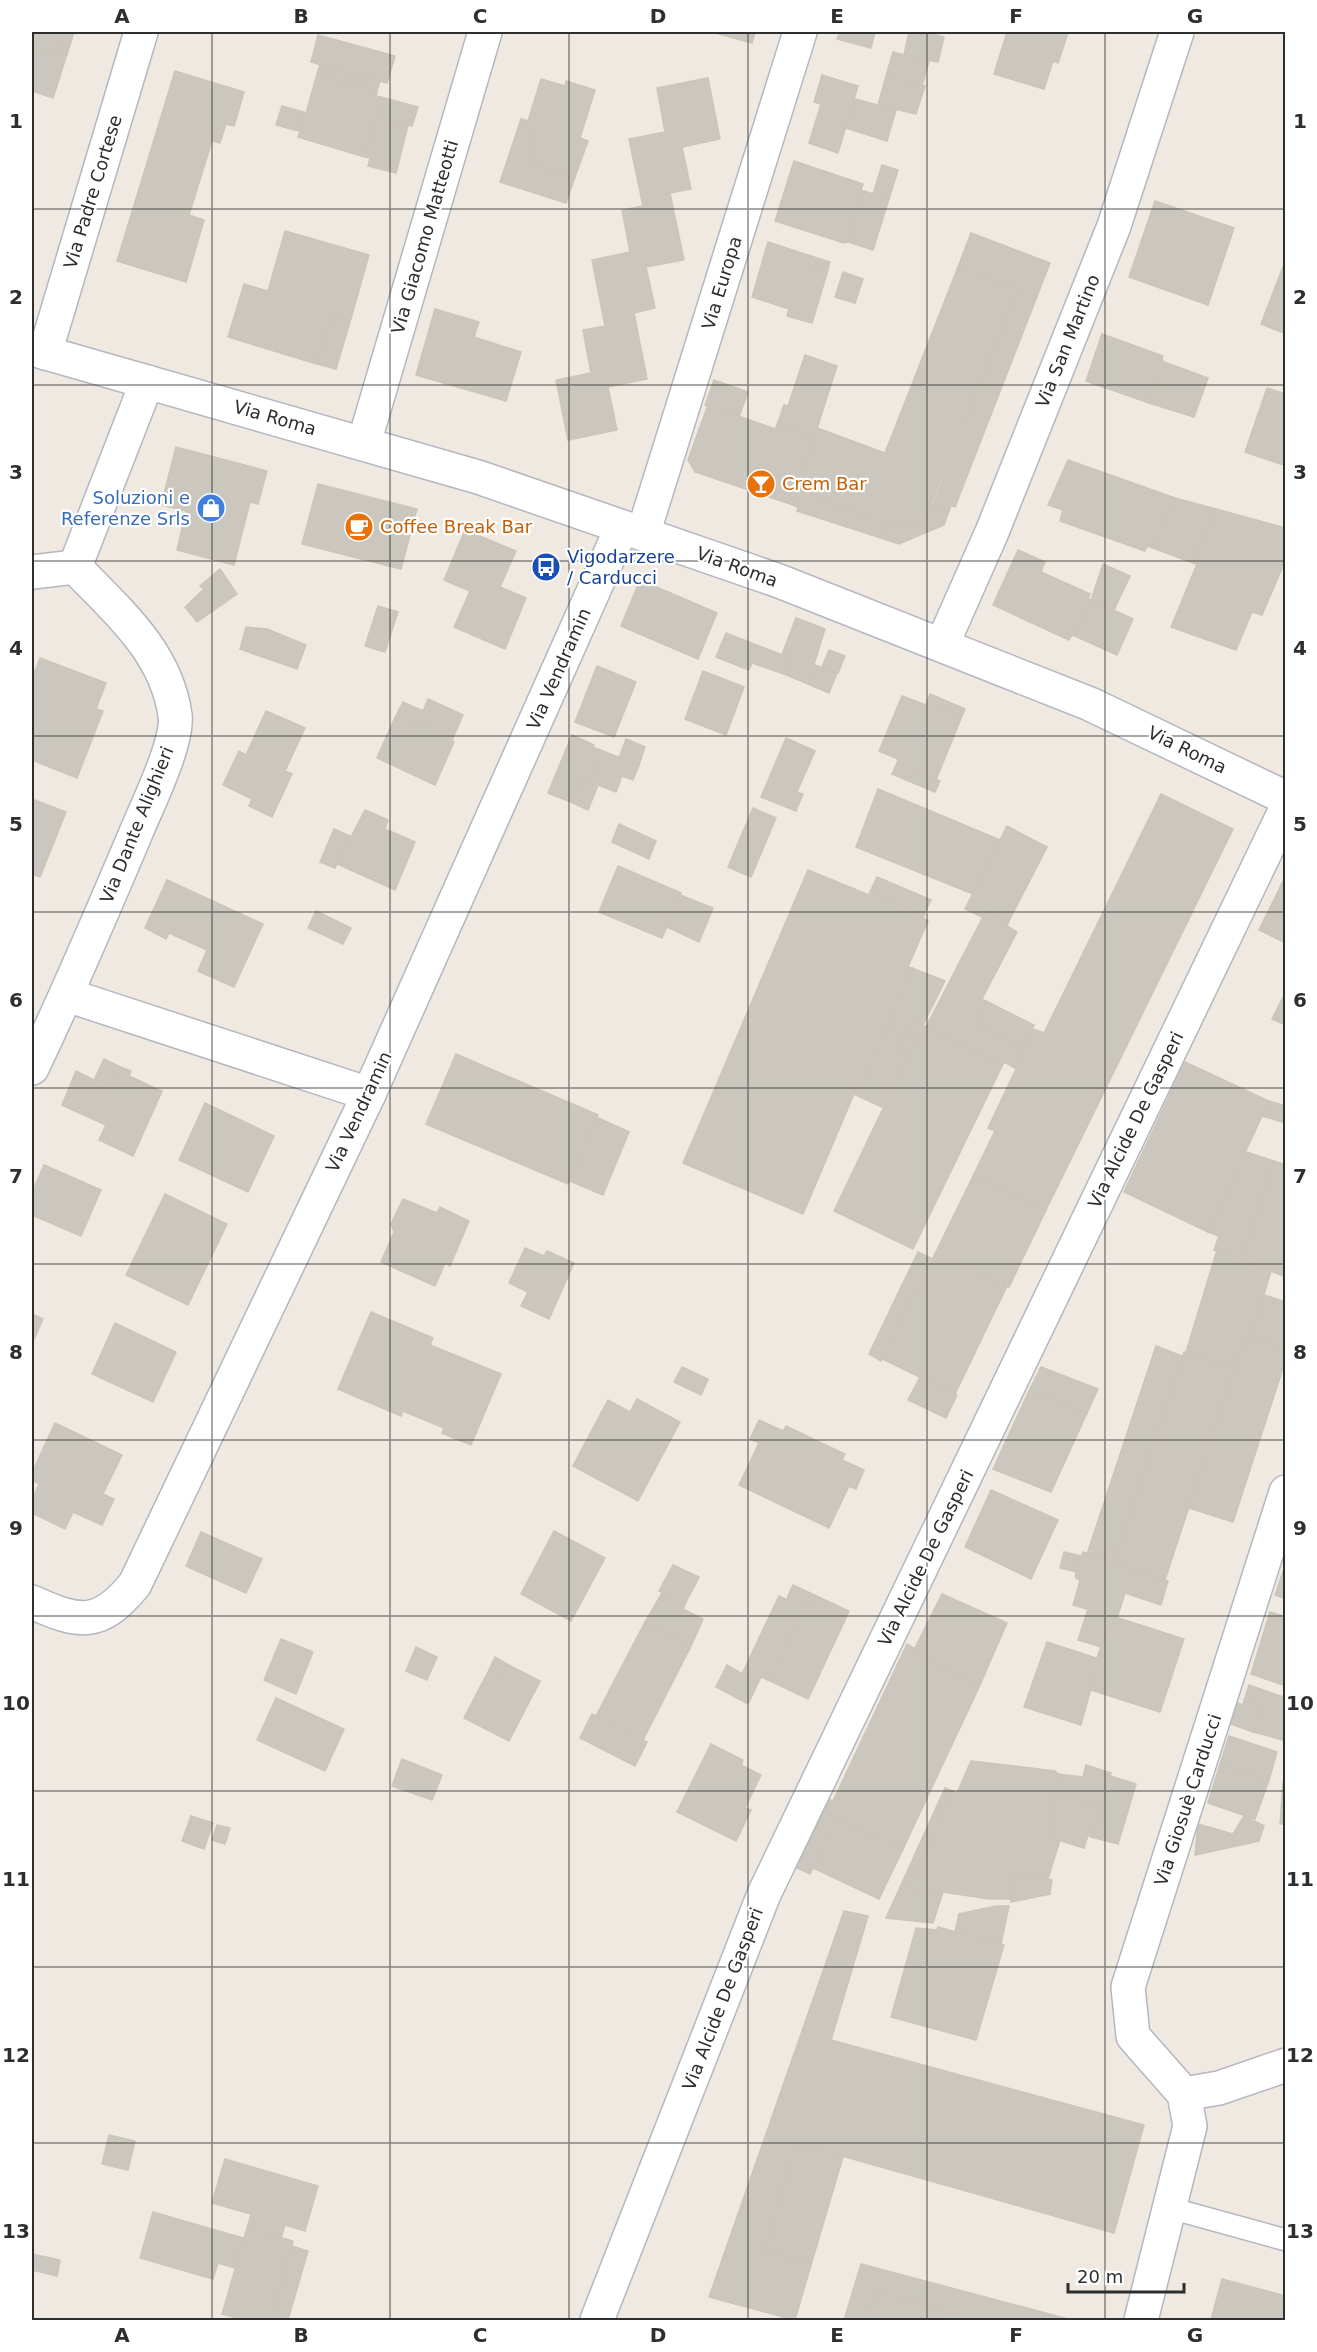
<svg xmlns="http://www.w3.org/2000/svg" width="1317" height="2352" font-family="'DejaVu Sans',sans-serif">
  <style>
    .building { fill: #cbc7bf; stroke: #cbc5ba; stroke-width: 1.5 }
    .lines { fill: none; stroke-linecap: round; stroke-linejoin: round }
    .lane-casing { stroke: #b4b7c1; stroke-width: 24 }
    .street-casing { stroke: #b4b7c1; stroke-width: 36 }
    .secondary-casing { stroke: #b4b7c1; stroke-width: 36 }
    .lane { stroke: #fff; stroke-width: 21 }
    .street { stroke: #fff; stroke-width: 33 }
    .secondary { stroke: #fff; stroke-width: 33 }
    .grid { fill: none; stroke: #2e2e2e; stroke-width: 1.5; stroke-opacity: 0.55 }
    .labels { text-anchor: middle; stroke-width: 4.5; stroke-linejoin: round; paint-order: stroke }
    .street-label { font-size: 18px; fill: #2e2e2e; stroke: #fff }
    .food-label { font-size: 18px; fill: #c56008; stroke: #fff; text-anchor: start }
    .shop-label { font-size: 18px; fill: #366cbe; stroke: #fff; text-anchor: end }
    .transit-label { font-size: 18px; fill: #164399; stroke: #fff; text-anchor: start }
    .neatline { fill: none; stroke: #2e2e2e; stroke-width: 2 }
    .grid-label { font-size: 20px; text-anchor: middle; font-weight: bold; fill: #2e2e2e }
  </style>
  <rect width="100%" height="100%" fill="#efe9e1"/>
  <g class="building">
    <polygon points="32,32 65,32 57,56 32,48"/>
    <polygon points="65,32 74,32 68,51 60,49"/>
    <polygon points="712,32 755,32 752,43"/>
    <polygon points="840,32 875,32 871,48 837,39"/>
    <polygon points="909,32 925,32 944,37 938,62 904,55"/>
    <polygon points="1007,32 1068,33 1058,63 1053,61 1044,89 994,74"/>
    <polygon points="318,35 395,56 387,83 311,62"/>
    <polygon points="32,48 57,56 60,49 68,51 53,98 32,91"/>
    <polygon points="893,52 929,61 922,86 886,76"/>
    <polygon points="320,65 380,81 377,91 317,74"/>
    <polygon points="175,71 244,92 234,126 226,124 220,143 212,141 189,215 204,220 186,282 117,261"/>
    <polygon points="317,74 377,91 376,96 381,97 365,157 298,137 300,131 295,130 300,111 306,113"/>
    <polygon points="822,75 858,86 838,153 809,143 821,104 814,102"/>
    <polygon points="886,76 925,86 916,114 878,105"/>
    <polygon points="708,78 720,139 682,147 691,189 670,193 684,260 646,267 655,308 634,313 647,379 608,387 617,430 568,440 556,380 591,373 583,330 605,326 592,260 630,252 622,210 643,206 629,139 665,132 657,88"/>
    <polygon points="541,79 565,86 566,81 595,90 580,138 588,141 575,177 528,163 534,146 527,144 532,129 524,127 525,120 528,121"/>
    <polygon points="381,97 418,107 412,126 376,117"/>
    <polygon points="855,99 896,110 887,141 846,128"/>
    <polygon points="282,106 300,111 295,130 276,125"/>
    <polygon points="376,117 408,125 396,173 368,166 370,158 365,157"/>
    <polygon points="521,119 525,120 524,127 532,129 527,144 534,146 528,163 575,177 566,203 500,182"/>
    <polygon points="794,161 863,184 861,190 864,191 848,242 844,243 775,221"/>
    <polygon points="882,165 898,170 889,199 873,194"/>
    <polygon points="864,191 889,199 873,250 848,242"/>
    <polygon points="1155,201 1234,228 1208,305 1129,277"/>
    <polygon points="285,231 369,255 350,322 331,316 317,364 228,337 244,284 268,291"/>
    <polygon points="971,233 1050,263 955,507 951,505 949,511 933,504 1018,288 958,267"/>
    <polygon points="768,242 811,256 807,267 827,273 812,323 787,316 789,309 752,297"/>
    <polygon points="811,256 830,262 827,273 807,267"/>
    <polygon points="1286,259 1286,334 1261,324"/>
    <polygon points="958,267 1018,288 927,514 917,524 889,525 798,490 817,428 885,453"/>
    <polygon points="843,272 863,279 855,303 835,297"/>
    <polygon points="435,309 479,322 474,337 521,352 506,401 416,375"/>
    <polygon points="331,316 350,322 336,369 317,364"/>
    <polygon points="1102,334 1163,356 1162,360 1164,362 1149,403 1086,381"/>
    <polygon points="805,355 837,366 814,438 777,425 784,405 788,406"/>
    <polygon points="1164,362 1208,378 1194,417 1149,403"/>
    <polygon points="714,380 748,392 739,417 705,405"/>
    <polygon points="1267,388 1286,394 1286,466 1245,452"/>
    <polygon points="708,405 775,429 777,425 814,438 793,505 695,472 688,460"/>
    <polygon points="176,447 267,471 258,504 250,502 234,565 177,550 186,511 161,505"/>
    <polygon points="1068,460 1175,498 1153,548 1147,546 1145,551 1060,521 1063,510 1048,505"/>
    <polygon points="318,484 417,509 401,569 302,544"/>
    <polygon points="798,490 889,525 884,539 797,511 798,507 793,505"/>
    <polygon points="1175,498 1216,509 1193,563 1153,548"/>
    <polygon points="932,504 949,511 944,525 899,544 884,539 889,525 917,524 927,514"/>
    <polygon points="1216,509 1286,528 1286,559 1262,615 1252,612 1236,650 1171,627 1197,564 1193,563"/>
    <polygon points="465,530 516,551 500,587 526,598 505,649 454,627 470,591 444,580"/>
    <polygon points="1018,550 1045,562 1041,572 1090,594 1088,599 1091,600 1075,636 1072,635 1069,640 993,605"/>
    <polygon points="1103,564 1130,576 1114,610 1091,600"/>
    <polygon points="220,569 237,594 197,622 185,607 204,589 200,586"/>
    <polygon points="640,580 717,613 698,659 621,626"/>
    <polygon points="1091,600 1133,619 1117,655 1075,636"/>
    <polygon points="378,606 398,612 385,652 365,646"/>
    <polygon points="796,618 825,629 808,684 784,674 792,655 783,652"/>
    <polygon points="246,627 267,629 306,645 297,669 240,649"/>
    <polygon points="726,633 782,655 783,652 792,655 784,674 752,663 749,670 716,657"/>
    <polygon points="829,650 845,656 838,673 822,667"/>
    <polygon points="40,658 106,683 96,709 103,711 77,778 32,760 32,679"/>
    <polygon points="815,665 837,673 829,693 808,684"/>
    <polygon points="597,666 636,682 614,737 575,722"/>
    <polygon points="703,671 744,687 726,735 685,719"/>
    <polygon points="930,694 965,709 962,716 927,702"/>
    <polygon points="902,696 926,705 927,702 962,716 936,780 897,763 898,759 879,751"/>
    <polygon points="428,699 463,715 453,738 414,720 409,732 392,724 403,702 423,711"/>
    <polygon points="266,711 305,728 285,771 292,774 272,817 249,806 252,799 223,785 239,751 246,755"/>
    <polygon points="414,720 453,738 452,741 454,742 435,785 377,758 392,724 409,732"/>
    <polygon points="572,735 594,745 591,759 598,762 590,781 583,779 573,803 548,793"/>
    <polygon points="786,738 815,751 797,792 803,794 796,811 761,797"/>
    <polygon points="626,739 645,747 639,765 619,758"/>
    <polygon points="595,748 639,765 633,780 622,776 616,792 598,785 588,810 573,803 583,779 590,781 598,762 591,759"/>
    <polygon points="897,763 940,781 935,792 892,774"/>
    <polygon points="878,789 1000,840 973,894 856,847"/>
    <polygon points="1161,794 1233,829 1046,1210 974,1174 995,1131 988,1128 1016,1069 1013,1067 1033,1029 1044,1033"/>
    <polygon points="32,799 66,812 40,877 32,874"/>
    <polygon points="753,808 776,818 751,877 728,867"/>
    <polygon points="365,810 388,820 385,829 415,842 395,890 337,864"/>
    <polygon points="619,824 656,841 649,859 612,842"/>
    <polygon points="1007,826 1047,847 1008,923 986,911 982,917 965,909"/>
    <polygon points="334,829 350,836 335,868 320,862"/>
    <polygon points="618,866 681,893 662,938 599,912"/>
    <polygon points="808,870 869,895 870,892 924,915 923,918 928,921 908,967 912,968 858,1096 854,1094 803,1214 683,1163"/>
    <polygon points="1286,875 1286,943 1259,930"/>
    <polygon points="877,877 931,900 924,915 870,892"/>
    <polygon points="167,880 263,924 234,987 198,971 207,950 169,933 166,939 145,928"/>
    <polygon points="680,895 713,908 699,942 667,927"/>
    <polygon points="316,911 351,928 343,944 308,928"/>
    <polygon points="986,911 1008,923 1007,926 1017,932 982,999 986,1001 975,1023 1023,1047 1013,1067 1004,1062 1002,1066 926,1027"/>
    <polygon points="912,968 945,981 923,1025 912,1022 904,1036 887,1026"/>
    <polygon points="1286,991 1286,1025 1272,1019"/>
    <polygon points="986,1001 1034,1025 1023,1047 975,1023"/>
    <polygon points="912,1022 923,1025 907,1057 897,1052"/>
    <polygon points="923,1025 1002,1066 913,1249 834,1211"/>
    <polygon points="887,1026 904,1036 897,1052 907,1057 882,1107 858,1096"/>
    <polygon points="456,1054 598,1115 568,1184 426,1124"/>
    <polygon points="104,1059 123,1068 111,1092 88,1082 75,1111 62,1105 76,1071 94,1080"/>
    <polygon points="1185,1062 1269,1101 1208,1232 1124,1192"/>
    <polygon points="123,1068 131,1071 129,1076 162,1091 133,1156 99,1140 106,1125 75,1111 88,1082 111,1092"/>
    <polygon points="1269,1101 1286,1106 1286,1123 1262,1116"/>
    <polygon points="205,1103 274,1136 248,1192 179,1160"/>
    <polygon points="596,1117 629,1132 603,1195 570,1181"/>
    <polygon points="1246,1152 1274,1161 1241,1260 1214,1250 1219,1236 1208,1232"/>
    <polygon points="1274,1161 1286,1165 1286,1277 1241,1260"/>
    <polygon points="44,1165 101,1190 81,1236 32,1215 32,1193"/>
    <polygon points="974,1174 1046,1210 1009,1287 936,1252"/>
    <polygon points="165,1194 227,1224 188,1305 126,1275"/>
    <polygon points="403,1199 437,1213 440,1207 469,1221 450,1266 445,1263 435,1286 381,1262 394,1232 391,1224"/>
    <polygon points="525,1248 544,1256 547,1251 574,1263 549,1319 521,1306 528,1292 509,1283"/>
    <polygon points="1217,1250 1271,1271 1251,1338 1245,1336 1234,1370 1186,1352"/>
    <polygon points="918,1252 931,1258 904,1314 891,1308"/>
    <polygon points="936,1252 1007,1286 955,1394 882,1359"/>
    <polygon points="1264,1295 1286,1302 1286,1349 1251,1338"/>
    <polygon points="891,1308 904,1314 881,1361 869,1354"/>
    <polygon points="371,1312 433,1338 430,1345 501,1374 471,1445 442,1433 444,1428 403,1411 401,1416 338,1389"/>
    <polygon points="32,1314 43,1319 32,1344"/>
    <polygon points="115,1323 176,1352 153,1402 92,1374"/>
    <polygon points="1245,1336 1286,1349 1286,1359 1233,1522 1189,1508"/>
    <polygon points="1156,1346 1182,1356 1114,1563 1087,1554"/>
    <polygon points="1184,1352 1234,1370 1165,1580 1114,1563"/>
    <polygon points="682,1367 708,1379 701,1395 674,1382"/>
    <polygon points="1041,1367 1098,1389 1087,1413 1029,1391"/>
    <polygon points="920,1377 957,1395 946,1418 908,1400"/>
    <polygon points="1029,1391 1087,1413 1051,1492 993,1469"/>
    <polygon points="637,1399 680,1422 638,1501 573,1466 608,1400 630,1412"/>
    <polygon points="759,1420 783,1431 786,1426 845,1454 842,1460 864,1470 856,1489 849,1486 829,1528 739,1485 759,1443 750,1439"/>
    <polygon points="55,1423 122,1455 103,1494 114,1499 102,1525 73,1512 65,1529 32,1513 32,1500 39,1484 32,1480 32,1473"/>
    <polygon points="991,1490 1058,1520 1031,1579 965,1547"/>
    <polygon points="554,1531 605,1558 571,1621 521,1594"/>
    <polygon points="201,1532 262,1559 246,1593 186,1566"/>
    <polygon points="1064,1552 1082,1556 1077,1572 1060,1568"/>
    <polygon points="1083,1552 1168,1581 1161,1605 1125,1593 1117,1618 1073,1605 1080,1581 1075,1577"/>
    <polygon points="1286,1563 1286,1599 1275,1595"/>
    <polygon points="673,1565 699,1577 685,1604 659,1591"/>
    <polygon points="793,1585 849,1611 844,1622 788,1596"/>
    <polygon points="662,1593 685,1604 683,1609 703,1619 691,1646 645,1622"/>
    <polygon points="942,1594 1007,1623 980,1685 912,1654"/>
    <polygon points="779,1596 787,1600 788,1596 805,1604 770,1681 761,1677 758,1683 742,1674"/>
    <polygon points="805,1604 844,1622 808,1699 770,1681"/>
    <polygon points="1088,1609 1112,1616 1101,1647 1078,1640"/>
    <polygon points="1270,1612 1286,1617 1286,1686 1251,1674"/>
    <polygon points="1112,1616 1184,1639 1160,1712 1091,1690 1097,1658"/>
    <polygon points="645,1622 691,1646 643,1740 596,1716"/>
    <polygon points="281,1639 313,1652 296,1694 264,1680"/>
    <polygon points="1047,1642 1099,1659 1081,1725 1024,1707"/>
    <polygon points="907,1644 915,1649 912,1654 980,1685 903,1849 827,1814"/>
    <polygon points="416,1647 437,1657 427,1680 406,1671"/>
    <polygon points="495,1657 507,1664 502,1677 489,1670"/>
    <polygon points="507,1664 540,1681 509,1741 464,1718 489,1670 502,1677"/>
    <polygon points="727,1665 758,1683 748,1704 716,1687"/>
    <polygon points="1249,1685 1286,1698 1283,1740 1253,1732 1261,1706 1244,1701"/>
    <polygon points="276,1698 344,1729 325,1771 257,1740"/>
    <polygon points="1244,1701 1261,1706 1253,1732 1231,1724 1238,1703 1243,1705"/>
    <polygon points="592,1714 647,1742 635,1766 580,1738"/>
    <polygon points="1229,1736 1277,1752 1269,1780 1220,1764"/>
    <polygon points="711,1744 743,1760 741,1765 761,1775 745,1808 751,1810 736,1841 677,1812"/>
    <polygon points="402,1759 442,1775 432,1800 392,1786"/>
    <polygon points="971,1761 1055,1771 1058,1774 1048,1837 1060,1840 1048,1879 1015,1873 1011,1899 989,1899 943,1892 942,1895 908,1890 953,1791 957,1793"/>
    <polygon points="1220,1764 1269,1780 1255,1819 1208,1803"/>
    <polygon points="1086,1765 1111,1773 1101,1807 1055,1791 1058,1774 1083,1777"/>
    <polygon points="1110,1776 1136,1784 1118,1844 1091,1837"/>
    <polygon points="1283,1782 1286,1782 1286,1824 1280,1824"/>
    <polygon points="945,1788 953,1791 908,1890 942,1895 933,1923 886,1918"/>
    <polygon points="1055,1791 1101,1807 1091,1837 1088,1835 1084,1848 1048,1837"/>
    <polygon points="819,1794 833,1801 827,1814 837,1818 810,1874 786,1863"/>
    <polygon points="191,1816 213,1823 204,1849 182,1841"/>
    <polygon points="1244,1816 1264,1826 1259,1841 1195,1855 1198,1824 1233,1834"/>
    <polygon points="837,1818 903,1849 879,1899 813,1868"/>
    <polygon points="217,1825 230,1828 225,1844 212,1840"/>
    <polygon points="1015,1873 1052,1880 1050,1894 1011,1902"/>
    <polygon points="996,1906 1009,1906 1001,1944 955,1932 959,1914"/>
    <polygon points="844,1911 868,1916 831,2040 1144,2125 1114,2233 796,2143 765,2251 811,2265 795,2320 709,2297"/>
    <polygon points="938,1927 1004,1945 976,2040 891,2017 916,1928 937,1930"/>
    <polygon points="109,2135 135,2141 128,2170 102,2164"/>
    <polygon points="796,2143 843,2157 811,2265 765,2251"/>
    <polygon points="225,2159 318,2186 305,2231 285,2225 281,2238 247,2228 251,2214 212,2203"/>
    <polygon points="153,2212 243,2238 235,2268 218,2263 213,2279 140,2258"/>
    <polygon points="247,2228 293,2241 271,2320 245,2320 222,2314"/>
    <polygon points="292,2246 308,2251 288,2320 271,2320"/>
    <polygon points="32,2254 60,2260 57,2276 32,2270"/>
    <polygon points="861,2264 1072,2320 976,2320 876,2292 868,2320 844,2320"/>
    <polygon points="1222,2279 1286,2296 1286,2320 1211,2320"/>
    <polygon points="876,2292 976,2320 868,2320"/>
  </g>
  <g class="lines">
    <g class="lane-casing">
      <polyline id="lane" points="1170,2208 1286,2240"/>
    </g>
    <g class="street-casing">
      <g id="street">
        <polyline points="45,353 141,32"/>
        <polyline points="364,443 485,32"/>
        <polyline points="643,534 800,32"/>
        <polyline points="32,572 75,567"/>
        <polyline points="942,645 992,532 1114,226 1177,32"/>
        <polyline points="67,995 369,1094"/>
        <path d="M32,1068c37,-77 70,-155 103,-233 11,-27 44,-93 40,-120 -9,-64 -58,-104 -100,-148l72,-185"/>
        <path d="M32,1602c48,22 68,25 103,-18l234,-490 253,-567"/>
        <polyline points="1184,2094 1219,2088 1286,2065"/>
        <polyline points="597,2320 764,1894 1286,809"/>
        <polyline points="1141,2320 1190,2126 1184,2094 1133,2036 1128,1987 1286,1492"/>
      </g>
    </g>
    <g class="secondary-casing">
      <polyline id="secondary" points="32,349 478,477 779,581 1090,704 1286,798"/>
    </g>
    <use href="#lane" class="lane"/>
    <use href="#street" class="street"/>
    <use href="#secondary" class="secondary"/>
  </g>
  <path class="grid" d="M212,32v2288M390,32v2288M569,32v2288M748,32v2288M927,32v2288M1105,32v2288M32,209h1254M32,385h1254M32,561h1254M32,736h1254M32,912h1254M32,1088h1254M32,1264h1254M32,1440h1254M32,1616h1254M32,1791h1254M32,1967h1254M32,2143h1254"/>
  <defs>
    <g id="bar-disc" transform="scale(1.5)"><circle r="9.5" fill="#e8710a" stroke="#fff"/><path d="M-6-5H6L.8 .8V4.5H3.5V6h-7V4.5H-.8V.8Z" fill="#fff"/></g>
    <g id="shop-disc" transform="scale(1.5)"><circle r="9.5" fill="#3f7fe0" stroke="#fff"/><path d="M-5-2.5h2.3a2.7 3.5 0 0 1 5.4 0H5L5.5 6h-11ZM-1.5-2.5h3a1.5 2.3 0 0 0-3 0Z" fill="#fff"/></g>
    <g id="cafe-disc" transform="scale(1.5)"><circle r="9.5" fill="#e8710a" stroke="#fff"/><path d="M-5.5-4.5H6V0H3Q3 3.5 0 3.5H-2.5Q-5.5 3.5-5.5 0ZM3-3.2v2h1.7v-2ZM-6 4.5H4V6H-6Z" fill="#fff"/></g>
    <g id="bus-disc" transform="scale(1.5)"><circle r="9.5" fill="#1a4fb4" stroke="#fff"/><path d="M-5-6H5V4H4V6H2V4H-2V6H-4V4H-5ZM-3.5-4V0h7V-4ZM-3.5 1.2v1.5H-2V1.2ZM2 1.2v1.5H3.5V1.2Z" fill="#fff"/></g>
  </defs>
  <g fill-rule="evenodd">
    <use href="#bar-disc" x="761" y="484"/>
    <use href="#shop-disc" x="211" y="508"/>
    <use href="#cafe-disc" x="359" y="527"/>
    <use href="#bus-disc" x="546" y="567"/>
  </g>
  <g class="labels">
    <g class="street-label">
      <text transform="translate(93 192) rotate(-73)" y="6">Via Padre Cortese</text>
      <text transform="translate(425 237) rotate(-74)" y="6">Via Giacomo Matteotti</text>
      <text transform="translate(722 283) rotate(-73)" y="6">Via Europa</text>
      <text transform="translate(1068 341) rotate(-68)" y="6">Via San Martino</text>
      <text transform="translate(275 418) rotate(16)" y="6">Via Roma</text>
      <text transform="translate(737 567) rotate(20)" y="6">Via Roma</text>
      <text transform="translate(559 669) rotate(-66)" y="6">Via Vendramin</text>
      <text transform="translate(1187 750) rotate(26)" y="6">Via Roma</text>
      <text transform="translate(137 825) rotate(-68)" y="6">Via Dante Alighieri</text>
      <text transform="translate(359 1112) rotate(-65)" y="6">Via Vendramin</text>
      <text transform="translate(1136 1120) rotate(-64)" y="6">Via Alcide De Gasperi</text>
      <text transform="translate(926 1558) rotate(-64)" y="6">Via Alcide De Gasperi</text>
      <text transform="translate(1188 1800) rotate(-72)" y="6">Via Giosuè Carducci</text>
      <text transform="translate(723 1999) rotate(-69)" y="6">Via Alcide De Gasperi</text>
    </g>
    <g class="food-label">
      <text x="782" y="490">Crem Bar</text>
      <text x="380" y="533">Coffee Break Bar</text>
    </g>
    <g class="shop-label">
      <text x="190" y="504">Soluzioni e<tspan x="190" dy="21">Referenze Srls</tspan></text>
    </g>
    <g class="transit-label">
      <text x="567" y="563">Vigodarzere<tspan x="567" dy="21">/ Carducci</tspan></text>
    </g>
  </g>
  <rect width="1317" height="2352" fill="none" stroke="#ffffff" stroke-width="66"/>
  <path d="M1068 2283v9h116v-9" fill="none" stroke="#2e2e2e" stroke-width="3"/>
  <text x="1077" y="2283" font-size="18" fill="#2e2e2e" stroke="#ffffff" stroke-width="4.5" paint-order="stroke">20 m</text>
  <rect x="33" y="33" width="1251" height="2286" class="neatline"/>
  <g class="grid-label">
    <text x="122" y="23">A</text>
    <text x="301" y="23">B</text>
    <text x="480" y="23">C</text>
    <text x="658" y="23">D</text>
    <text x="837" y="23">E</text>
    <text x="1016" y="23">F</text>
    <text x="1195" y="23">G</text>
    <text x="16" y="128">1</text>
    <text x="1300" y="128">1</text>
    <text x="16" y="304">2</text>
    <text x="1300" y="304">2</text>
    <text x="16" y="479">3</text>
    <text x="1300" y="479">3</text>
    <text x="16" y="655">4</text>
    <text x="1300" y="655">4</text>
    <text x="16" y="831">5</text>
    <text x="1300" y="831">5</text>
    <text x="16" y="1007">6</text>
    <text x="1300" y="1007">6</text>
    <text x="16" y="1183">7</text>
    <text x="1300" y="1183">7</text>
    <text x="16" y="1359">8</text>
    <text x="1300" y="1359">8</text>
    <text x="16" y="1535">9</text>
    <text x="1300" y="1535">9</text>
    <text x="16" y="1710">10</text>
    <text x="1300" y="1710">10</text>
    <text x="16" y="1886">11</text>
    <text x="1300" y="1886">11</text>
    <text x="16" y="2062">12</text>
    <text x="1300" y="2062">12</text>
    <text x="16" y="2238">13</text>
    <text x="1300" y="2238">13</text>
    <text x="122" y="2342">A</text>
    <text x="301" y="2342">B</text>
    <text x="480" y="2342">C</text>
    <text x="658" y="2342">D</text>
    <text x="837" y="2342">E</text>
    <text x="1016" y="2342">F</text>
    <text x="1195" y="2342">G</text>
  </g>
</svg>
